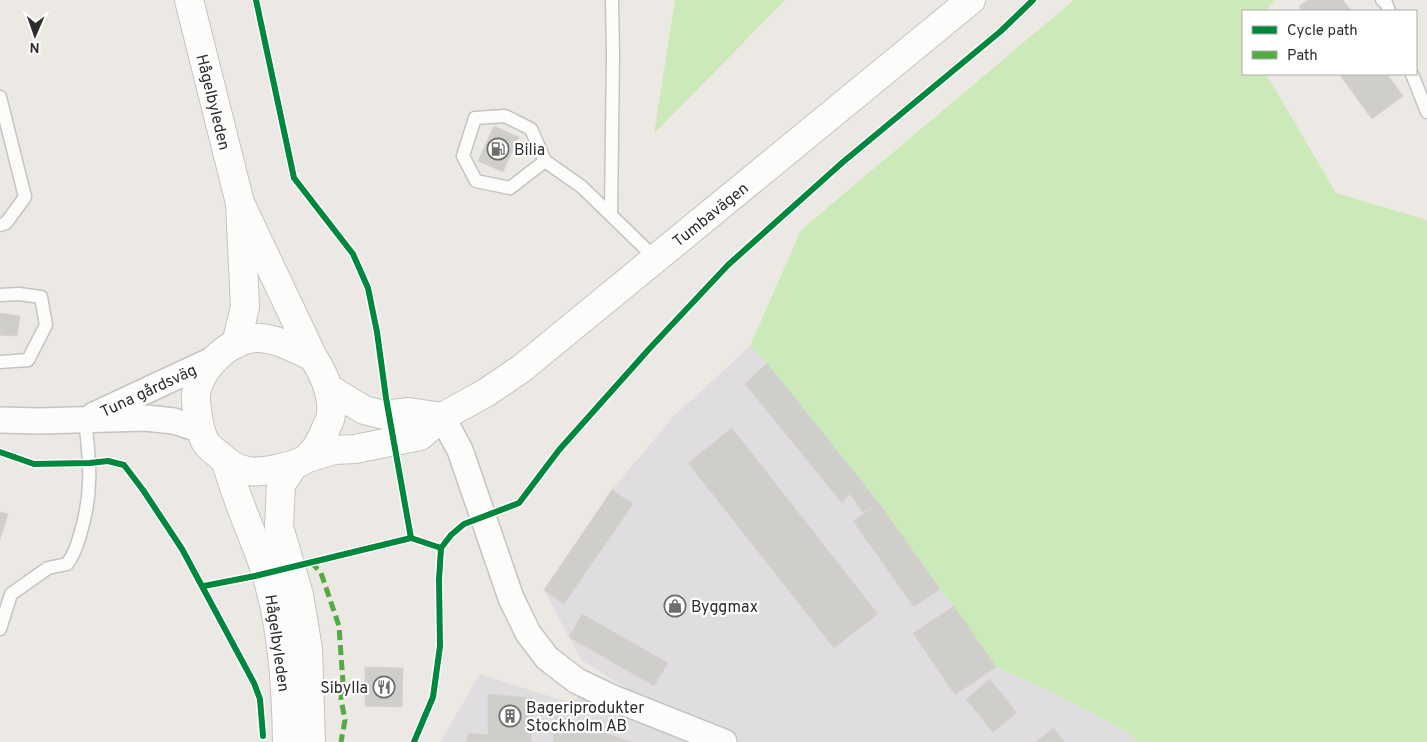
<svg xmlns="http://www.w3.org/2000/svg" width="1427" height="742" font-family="Overpass,sans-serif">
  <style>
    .industrial { fill: #dfdddf }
    .green { fill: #cceab9 }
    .building { fill: #d0ceca; stroke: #d7d4cf }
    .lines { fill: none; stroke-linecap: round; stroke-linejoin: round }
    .lane-casing { stroke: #c5c4c4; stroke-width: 15 }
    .street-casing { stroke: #c5c4c4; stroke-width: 28 }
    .secondary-casing { stroke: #c5c4c4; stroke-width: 30 }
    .lane { stroke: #fcfcfb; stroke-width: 12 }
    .street { stroke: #fcfcfb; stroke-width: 25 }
    .secondary { stroke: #fcfcfb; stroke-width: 28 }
    .quiet { stroke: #54ab44; stroke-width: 5; stroke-dasharray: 10 5; stroke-linecap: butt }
    .cycleway-casing { stroke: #fff; stroke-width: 9 }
    .cycleway { stroke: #00873e; stroke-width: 6 }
    .labels { text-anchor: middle; stroke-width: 4.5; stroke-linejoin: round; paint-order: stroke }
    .street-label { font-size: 16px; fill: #2d2d2d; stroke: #fff }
    .poi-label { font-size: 16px; fill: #2d2d2d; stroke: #fff; text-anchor: start }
  </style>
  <rect width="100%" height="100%" fill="#ece8e3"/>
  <polygon class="industrial" points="750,346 767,363 879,503 940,589 954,606 996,667 1050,691 1124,730 1139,742 440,742 480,674 564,701 628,689 581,660 544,590 612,490 673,417"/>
  <g class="green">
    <polygon points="675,0 785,0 654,134"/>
    <polygon points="1074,0 1274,0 1266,11 1243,11 1243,74 1266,74 1336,193 1427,220 1427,742 1139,742 1124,730 1050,691 996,667 954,606 940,589 879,503 767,363 750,346 801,230"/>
  </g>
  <g class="building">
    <polygon points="1308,0 1343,0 1351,11 1303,11 1299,6"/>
    <polygon points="1339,74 1387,74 1403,96 1372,119"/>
    <polygon points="494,126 519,137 503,172 478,161"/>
    <polygon points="0,313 20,316 17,336 0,335"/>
    <polygon points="767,363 879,503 863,513 850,494 842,503 745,384"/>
    <polygon points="732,428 878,614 834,648 688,463"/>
    <polygon points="612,490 633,504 564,604 544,590"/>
    <polygon points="879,503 940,589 914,607 853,521"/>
    <polygon points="0,512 8,514 0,539"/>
    <polygon points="954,606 996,667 955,695 913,633"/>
    <polygon points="582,614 668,663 654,686 569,637"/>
    <polygon points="365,667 403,668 402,707 365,706"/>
    <polygon points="990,679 1017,713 993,732 966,699"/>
    <polygon points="488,694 533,698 531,742 467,742 468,733 488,735"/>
    <polygon points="555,716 631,742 553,742"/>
    <polygon points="1054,728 1064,742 1035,742"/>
  </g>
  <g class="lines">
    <g class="lane-casing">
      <g id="lane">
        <polyline points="1382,0 1386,3 1389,11"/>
        <polyline points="1412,74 1427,112"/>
        <polyline points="0,97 25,197 6,223 0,225"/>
        <polyline points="545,161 531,129 505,116 475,118 463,156 476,181 510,188 545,161 582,187 656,259"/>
        <polyline points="611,214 613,54 612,0"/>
        <polyline points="0,295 19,294 41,297 46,325 28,360 0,362"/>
        <path d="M0,629l11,-35 37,-26 19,-4c7,-9 10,-18 13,-29 13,-42 10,-72 5,-116"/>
      </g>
    </g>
    <g class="street-casing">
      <g id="street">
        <polyline points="94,415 212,360"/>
        <polyline points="442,417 460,450 511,598 528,633 547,658 577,681 613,698 724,742"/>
        <polyline points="0,420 39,421 145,418 174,421 201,430"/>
      </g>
    </g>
    <g class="secondary-casing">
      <g id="secondary">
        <polyline points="189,0 240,203 245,307 236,344"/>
        <path d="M240,203l73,154c11,17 20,36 18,57 0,5 -3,10 -5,14 -4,11 -9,21 -18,29 -6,6 -16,8 -24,10 -27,7 -45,8 -66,-13 -4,-3 -11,-8 -13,-13 -6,-11 -8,-28 -9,-41 -2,-27 33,-62 61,-62 20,0 38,11 56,19"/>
        <polyline points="328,388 364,410 384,415 409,412 442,417"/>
        <polyline points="308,458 334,450 355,449 420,436 442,417 487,392 521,369 971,0"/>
        <path d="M226,462c5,17 11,34 17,50 9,24 20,47 26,72 14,51 17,105 18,158"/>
        <polyline points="294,465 281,484 279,527 299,595 308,649 311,742"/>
      </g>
    </g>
    <use href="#lane" class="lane"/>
    <use href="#street" class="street"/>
    <use href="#secondary" class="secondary"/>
    <polyline class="quiet" points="311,562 321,573 339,626 343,683 341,699 345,720 341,742"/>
    <g class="cycleway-casing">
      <g id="cycleway">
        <polyline points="256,0 294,178 353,254 368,288 377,332 386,398 411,538 441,548"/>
        <polyline points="0,452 34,464 90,463 108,461 124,465 143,490 182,549 254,683 260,699 263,736"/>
        <polyline points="204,586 255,576 411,538"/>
        <polyline points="414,742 433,697 440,646 439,580 441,548 451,535 464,524 519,503 559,450 650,348 728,265 843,162 1001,31 1033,0"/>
      </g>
    </g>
    <use href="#cycleway" class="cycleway"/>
  </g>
  <defs>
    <g id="fuel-ring" transform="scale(1.125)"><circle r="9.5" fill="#fff" stroke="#706e6d" stroke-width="1.5"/><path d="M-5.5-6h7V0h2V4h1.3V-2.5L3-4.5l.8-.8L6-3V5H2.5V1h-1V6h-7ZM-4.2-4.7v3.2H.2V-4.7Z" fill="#706e6d"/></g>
    <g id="shop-ring" transform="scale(1.125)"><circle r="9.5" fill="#fff" stroke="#706e6d" stroke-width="1.5"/><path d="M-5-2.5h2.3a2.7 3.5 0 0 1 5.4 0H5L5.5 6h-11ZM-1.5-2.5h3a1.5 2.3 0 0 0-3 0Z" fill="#706e6d"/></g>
    <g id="restaurant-ring" transform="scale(1.125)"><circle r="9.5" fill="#fff" stroke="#706e6d" stroke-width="1.5"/><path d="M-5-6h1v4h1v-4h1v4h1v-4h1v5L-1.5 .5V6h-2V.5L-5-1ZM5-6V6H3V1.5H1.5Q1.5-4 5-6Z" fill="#706e6d"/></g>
    <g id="building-ring" transform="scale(1.125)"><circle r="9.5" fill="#fff" stroke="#706e6d" stroke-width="1.5"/><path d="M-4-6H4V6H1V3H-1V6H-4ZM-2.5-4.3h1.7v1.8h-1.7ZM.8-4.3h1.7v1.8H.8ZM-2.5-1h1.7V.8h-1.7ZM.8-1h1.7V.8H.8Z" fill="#706e6d"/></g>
  </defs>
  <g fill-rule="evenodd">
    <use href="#fuel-ring" x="498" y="149"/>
    <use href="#shop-ring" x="675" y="606"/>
    <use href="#restaurant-ring" x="384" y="687"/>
    <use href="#building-ring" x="510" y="716"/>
  </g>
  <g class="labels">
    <g class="street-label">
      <text transform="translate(214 102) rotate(76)" y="6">Hågelbyleden</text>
      <text transform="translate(710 214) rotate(-39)" y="6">Tumbavägen</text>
      <text transform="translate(148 390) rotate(-25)" y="6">Tuna gårdsväg</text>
      <text transform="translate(278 643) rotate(82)" y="6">Hågelbyleden</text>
    </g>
    <g class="poi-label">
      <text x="514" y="155">Bilia</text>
      <text x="691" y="612">Byggmax</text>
      <text x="368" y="693" text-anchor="end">Sibylla</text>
      <text x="526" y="713">Bageriprodukter<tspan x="526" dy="18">Stockholm AB</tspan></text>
    </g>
  </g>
  <rect x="1242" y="10" width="175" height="65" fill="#ffffff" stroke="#ababab"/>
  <rect x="1252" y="26" width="25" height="8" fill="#00873e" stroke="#ababab"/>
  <text x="1287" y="35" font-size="15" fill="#2d2d2d">Cycle path</text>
  <rect x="1252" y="51" width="25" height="8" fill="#54ab44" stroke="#ababab"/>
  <text x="1287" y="60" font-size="15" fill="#2d2d2d">Path</text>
  <g transform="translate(35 35) rotate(182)" stroke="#ffffff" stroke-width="4" paint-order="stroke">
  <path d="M0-4L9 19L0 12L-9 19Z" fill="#2d2d2d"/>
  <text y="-8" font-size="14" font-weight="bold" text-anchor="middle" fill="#2d2d2d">N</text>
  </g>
</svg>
